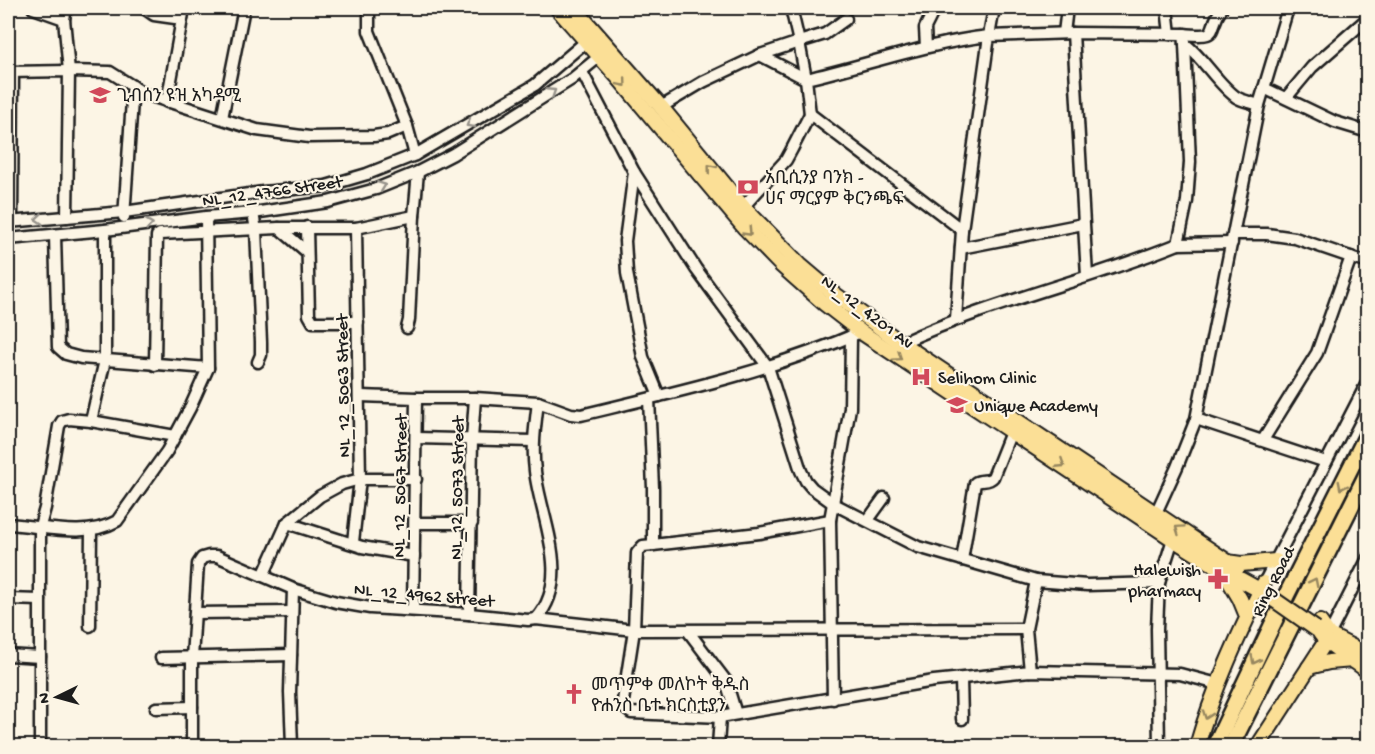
<svg xmlns="http://www.w3.org/2000/svg" width="1375" height="754" font-family="'Gochi Hand','Noto Sans Ethiopic',sans-serif">
  <style>
    .lines { fill: none; stroke-linecap: round; stroke-linejoin: round }
    .minor-casing { stroke: #1c1c1c; stroke-width: 15 }
    .major-casing { stroke: #1c1c1c; stroke-width: 18 }
    .highway-casing { stroke: #1c1c1c; stroke-width: 20 }
    .minor { stroke: #fcf5e5; stroke-width: 10 }
    .major { stroke: #fbdf96; stroke-width: 14 }
    .highway { stroke: #fbdf96; stroke-width: 15 }
    .major-bridge-casing { stroke: #1c1c1c; stroke-width: 18; stroke-linecap: butt }
    .major-bridge { stroke: #fbdf96; stroke-width: 14 }
    .oneway { stroke: #97875f }
    .oneway2 { stroke: #97938b }
    .labels { text-anchor: middle; stroke-width: 4.5; stroke-linejoin: round; paint-order: stroke }
    .poi-label { font-size: 18px; fill: #1c1c1c; stroke: #fcf5e5; text-anchor: start }
    .street-label { font-size: 18px; fill: #1c1c1c; stroke: #fcf5e5 }
  </style>
  <rect width="100%" height="100%" fill="#fcf5e5"/>
  <filter id="ink" filterUnits="userSpaceOnUse"><feTurbulence type="fractalNoise" baseFrequency=".0167" numOctaves="2"/><feDisplacementMap in="SourceGraphic" scale="12" xChannelSelector="R" yChannelSelector="G"/><feConvolveMatrix kernelMatrix="1 2 1 2 8 2 1 2 1" color-interpolation-filters="sRGB"/></filter>
  <g filter="url(#ink)">
    <g class="lines">
      <g class="minor-casing">
        <g id="minor">
          <polyline points="33,8 64,19"/>
          <polyline points="66,8 64,19 69,71 110,72 145,94 257,130 309,137 374,136 388,134 407,126"/>
          <polyline points="144,8 154,15 182,19"/>
          <polyline points="369,8 369,31 407,126 415,155"/>
          <polyline points="1167,8 1170,34"/>
          <polyline points="1064,33 1067,8"/>
          <polyline points="1073,33 1087,276"/>
          <path d="M1184,34c38,4 22,-3 38,-26"/>
          <polyline points="926,47 925,28 935,8"/>
          <polyline points="760,55 799,42 791,8"/>
          <polyline points="8,72 69,71 67,217"/>
          <polyline points="582,72 634,172 625,241 627,273 643,357 659,396"/>
          <polyline points="806,79 799,42 825,34 846,19"/>
          <polyline points="1264,88 1335,122 1368,132"/>
          <polyline points="1286,98 1312,67 1368,18"/>
          <polyline points="167,102 184,8"/>
          <polyline points="661,107 703,82 760,55 806,79"/>
          <polyline points="810,114 962,230"/>
          <polyline points="222,118 244,8"/>
          <polyline points="634,172 696,269 768,367 801,471 806,481 812,488 834,504 918,547 1036,581 1087,585 1159,583"/>
          <path d="M743,207l43,-47 6,-11 18,-35 -4,-35c61,-14 121,-36 183,-43l5,-28"/>
          <polyline points="253,213 256,230 261,342 261,355 258,362"/>
          <polyline points="124,217 133,86"/>
          <polyline points="12,221 13,73"/>
          <polyline points="8,222 124,212 263,192 326,186 367,174 415,155 535,85 590,38"/>
          <polyline points="307,227 309,315 313,322 358,322"/>
          <polyline points="279,228 307,252"/>
          <polyline points="105,230 105,360 91,421 175,436"/>
          <polyline points="1234,234 1267,234 1295,238 1368,263"/>
          <polyline points="55,235 58,347 66,354 81,358 208,368"/>
          <polyline points="8,239 105,230 206,217 253,213 328,202 376,189 418,172 453,154 572,79 605,52"/>
          <polyline points="1178,244 1232,243"/>
          <polyline points="961,248 1083,224"/>
          <path d="M956,319l6,-89 27,-194 84,-3 111,1 1,10c19,15 32,39 51,53 6,4 15,5 23,8"/>
          <polyline points="407,328 409,320 414,216 418,172"/>
          <path d="M901,343c89,-41 186,-62 277,-99l9,-43 3,-39 -5,-118"/>
          <polyline points="155,365 157,236 160,234 279,228 356,228 414,216"/>
          <path d="M361,396l55,2h59l63,4 33,12 10,1c95,-23 190,-44 280,-83"/>
          <polyline points="649,399 653,488 653,545 643,546 637,553 634,630 623,701 625,708 631,713 720,717 934,681 1030,671 1180,674 1218,684"/>
          <polyline points="1196,419 1326,462"/>
          <polyline points="417,438 533,441"/>
          <polyline points="1263,440 1317,353 1351,257"/>
          <polyline points="1156,513 1177,467 1196,419 1259,105 1288,8"/>
          <polyline points="868,520 884,498"/>
          <polyline points="287,523 362,547 414,556"/>
          <polyline points="415,523 472,523"/>
          <path d="M8,524c35,2 77,15 109,-3l50,-70 23,-43 18,-40 -2,-151"/>
          <polyline points="353,542 360,479 356,228"/>
          <polyline points="653,545 759,533 830,520"/>
          <path d="M962,560l13,-77c6,-4 13,0 18,-6l18,-45"/>
          <polyline points="263,576 287,523 320,496 342,484 360,479 416,479"/>
          <polyline points="1264,583 1368,381"/>
          <polyline points="8,599 40,600"/>
          <polyline points="413,610 416,398"/>
          <polyline points="195,613 292,612"/>
          <polyline points="469,614 472,439 475,398"/>
          <path d="M536,619c37,-41 4,-102 -1,-148 -3,-23 0,-45 3,-69"/>
          <polyline points="90,626 91,531"/>
          <polyline points="688,631 726,681 736,714"/>
          <polyline points="1326,641 1368,558"/>
          <polyline points="8,655 40,657"/>
          <polyline points="161,658 291,655"/>
          <polyline points="1030,671 1026,629 1036,581"/>
          <polyline points="961,679 962,719"/>
          <polyline points="833,699 830,520 850,408 851,336"/>
          <polyline points="156,708 192,707"/>
          <polyline points="40,745 40,526 45,508 59,426 62,421 69,419 91,421"/>
          <polyline points="192,746 192,658 198,564 202,558 209,556 217,556 293,589 336,602 370,608 469,614 528,620 536,619 634,630 1026,629"/>
          <polyline points="292,746 290,692 293,589"/>
          <polyline points="718,746 720,717"/>
          <polyline points="1159,746 1157,629 1159,583 1173,539"/>
        </g>
      </g>
      <g class="major-casing">
        <g id="major">
          <polyline points="557,8 617,76 744,227 781,265 825,304 861,332 1173,539 1223,570 1263,592"/>
          <polyline points="574,8 661,107 743,207 800,265 833,293 901,343 1237,568"/>
          <polyline points="1227,562 1241,564 1276,561"/>
          <polyline points="1224,572 1240,599 1247,616"/>
          <polyline points="1320,622 1329,635 1368,655"/>
          <polyline points="1320,633 1326,641 1368,671"/>
          <polyline points="1309,667 1329,662 1353,660"/>
          <path d="M1197,746c16,-56 41,-110 67,-163"/>
          <polyline points="1258,746 1326,641"/>
        </g>
      </g>
      <g class="highway-casing">
        <g id="highway">
          <polyline points="1215,746 1286,596 1368,433"/>
          <polyline points="1231,746 1368,472"/>
        </g>
      </g>
      <use href="#minor" class="minor"/>
      <use href="#major" class="major"/>
      <use href="#highway" class="highway"/>
      <g class="major-bridge-casing">
        <polyline id="major-bridge" points="1263,592 1316,629"/>
      </g>
      <use href="#major-bridge" class="major-bridge"/>
    </g>
    <defs><path id="oneway-chevron" d="M-2-3.5L2.5 0L-2 3.5" fill="none" stroke-width="1.6" stroke-linecap="round" stroke-linejoin="round" transform="scale(1.5)"/></defs>
    <g class="oneway">
      <use href="#oneway-chevron" transform="translate(623 83) rotate(50)"/>
      <use href="#oneway-chevron" transform="translate(711 168) rotate(-129)"/>
      <use href="#oneway-chevron" transform="translate(748 232) rotate(46)"/>
      <use href="#oneway-chevron" transform="translate(898 357) rotate(34)"/>
      <use href="#oneway-chevron" transform="translate(1061 464) rotate(33)"/>
      <use href="#oneway-chevron" transform="translate(1342 486) rotate(117)"/>
      <use href="#oneway-chevron" transform="translate(1179 529) rotate(-145)"/>
      <use href="#oneway-chevron" transform="translate(1314 582) rotate(-63)"/>
      <use href="#oneway-chevron" transform="translate(1255 660) rotate(116)"/>
      <use href="#oneway-chevron" transform="translate(1207 715) rotate(109)"/>
    </g>
    <g class="oneway2">
      <use href="#oneway-chevron" transform="translate(552 92) rotate(-33)"/>
      <use href="#oneway-chevron" transform="translate(470 124) rotate(149)"/>
      <use href="#oneway-chevron" transform="translate(382 186) rotate(-21)"/>
      <use href="#oneway-chevron" transform="translate(39 219) rotate(175)"/>
      <use href="#oneway-chevron" transform="translate(149 224) rotate(-7)"/>
    </g>
  </g>
  <defs>
    <g id="school-bare" transform="scale(1.62)"><path d="M0-5L7-2L0 1L-7-2ZM-4 1L0 2.5L4 1V4Q0 6-4 4Z" fill="#d1495b" stroke="#fcf5e5" stroke-width="2.5" paint-order="stroke"/></g>
    <g id="bank-bare" transform="scale(1.62)"><path d="M-6-4H6V4H-6ZM0-2.3a2.3 2.3 0 1 0 0 4.6a2.3 2.3 0 1 0 0-4.6Z" fill="#d1495b" stroke="#fcf5e5" stroke-width="2.5" paint-order="stroke"/></g>
    <g id="hospital-bare" transform="scale(1.62)"><path d="M-5-5h3v3.5h4V-5h3V5h-3V1.5h-4V5h-3Z" fill="#d1495b" stroke="#fcf5e5" stroke-width="2.5" paint-order="stroke"/></g>
    <g id="pharmacy-bare" transform="scale(1.62)"><path d="M-2-6h4v4h4v4h-4v4h-4v-4h-4v-4h4Z" fill="#d1495b" stroke="#fcf5e5" stroke-width="2.5" paint-order="stroke"/></g>
    <g id="church-bare" transform="scale(1.62)"><path d="M-1.2-6h2.4v3.5h3.3v2.4h-3.3V6h-2.4V-.1h-3.3v-2.4h3.3Z" fill="#d1495b" stroke="#fcf5e5" stroke-width="2.5" paint-order="stroke"/></g>
  </defs>
  <g fill-rule="evenodd">
    <use href="#school-bare" x="100" y="95"/>
    <use href="#bank-bare" x="748" y="187"/>
    <use href="#hospital-bare" x="921" y="377"/>
    <use href="#school-bare" x="957" y="405"/>
    <use href="#pharmacy-bare" x="1218" y="579"/>
    <use href="#church-bare" x="574" y="694"/>
  </g>
  <g class="labels">
    <g class="poi-label">
      <text x="117" y="101">ጊብሰን ዩዝ አካዳሚ</text>
      <text x="765" y="183">አቢሲንያ ባንክ -<tspan x="765" dy="21">ሀና ማርያም ቅርንጫፍ</tspan></text>
      <text x="938" y="383">Selihom Clinic</text>
      <text x="974" y="411">Unique Academy</text>
      <text x="1201" y="575" text-anchor="end">Halewish<tspan x="1201" dy="21">pharmacy</tspan></text>
      <text x="591" y="690">መጥምቀ መለኮት ቅዱስ<tspan x="591" dy="21">ዮሐንስ ቤተ ክርስቲያን</tspan></text>
    </g>
    <g class="street-label">
      <text transform="translate(272 190) rotate(-8)" y="6">NL_12_4766 Street</text>
      <text transform="translate(868 311) rotate(37)" y="6">NL_12_4201 Av</text>
      <text transform="translate(342 386) rotate(-91)" y="6">NL_12_5063 Street</text>
      <text transform="translate(399 486) rotate(-89)" y="6">NL_12_5067 Street</text>
      <text transform="translate(456 488) rotate(-89)" y="6">NL_12_5073 Street</text>
      <text transform="translate(1272 581) rotate(-63)" y="6">Ring Road</text>
      <text transform="translate(424 594) rotate(5)" y="6">NL_12_4962 Street</text>
    </g>
  </g>
  <rect width="1375" height="754" fill="none" stroke="#fcf5e5" stroke-width="30"/>
  <rect x="15" y="15" width="1345" height="724" fill="none" stroke="#1c1c1c" stroke-width="2" filter="url(#ink)"/>
  <g transform="translate(57 697) rotate(265)" stroke="#fcf5e5" stroke-width="4.5" paint-order="stroke">
  <path d="M0-4.5L10 22L0 15L-10 22Z" fill="#1c1c1c"/>
  <text y="-9" font-size="16" font-weight="bold" text-anchor="middle" fill="#1c1c1c">N</text>
  </g>
</svg>
